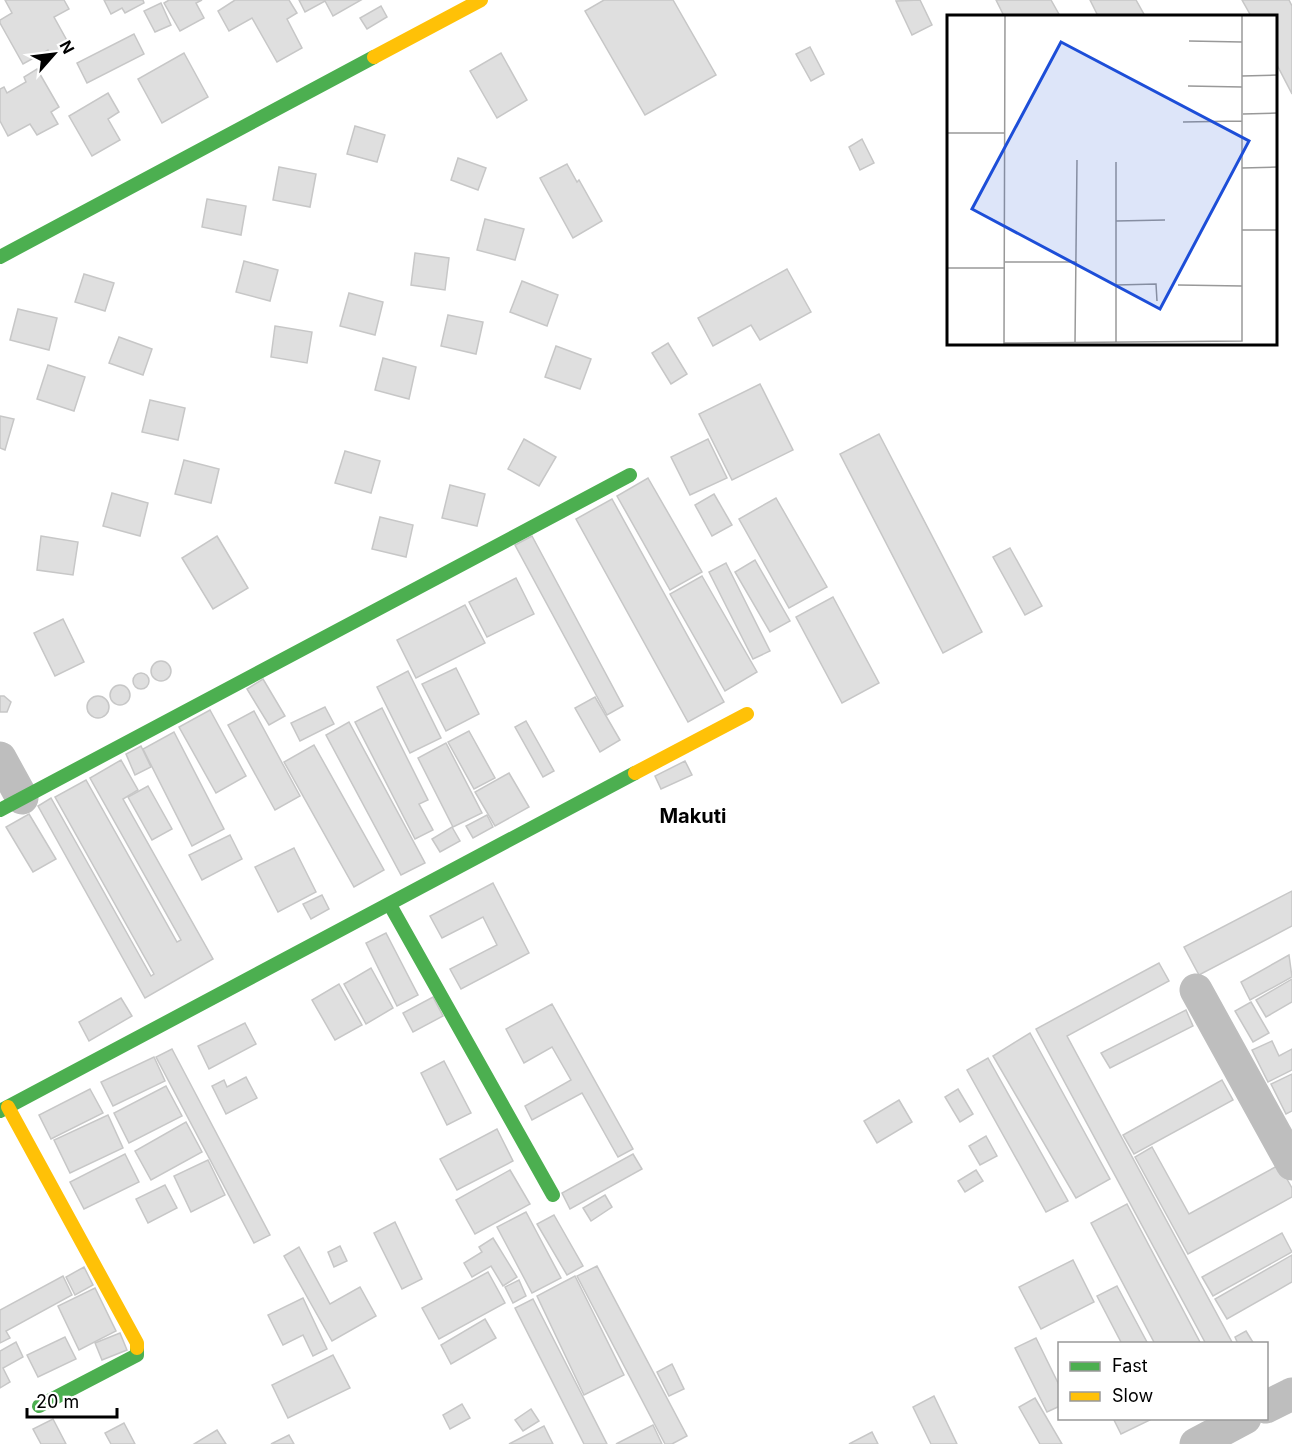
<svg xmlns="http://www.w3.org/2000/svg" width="1292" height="1444" font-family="Inter,sans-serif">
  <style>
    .building { fill: #dfdfdf; stroke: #c7c7c7; stroke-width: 1.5 }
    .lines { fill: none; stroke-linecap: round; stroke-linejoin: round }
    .street { stroke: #bebebe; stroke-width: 33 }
    .fast { stroke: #4caf50; stroke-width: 14 }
    .slow { stroke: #ffc107; stroke-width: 14 }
    .labels { text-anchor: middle; stroke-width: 6; stroke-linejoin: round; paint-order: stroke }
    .quarter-label { font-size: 20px; font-weight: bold; fill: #000; stroke: #fff }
    .inset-road { fill: none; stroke: #999; stroke-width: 1.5 }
    .view { fill: #1d4ed8; fill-opacity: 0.15; stroke: #1d4ed8; stroke-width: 3 }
    .inset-edge { fill: none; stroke: #000; stroke-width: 3 }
  </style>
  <rect width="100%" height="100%" fill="#fff"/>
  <g class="building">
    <polygon points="5,0 64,0 69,9 54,17 70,46 51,56 48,50 23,64 0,23 0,20 12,13"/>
    <polygon points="104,0 143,0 144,3 125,13 122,8 111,14"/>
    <polygon points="169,0 202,0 196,3 204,18 180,31 164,3"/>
    <polygon points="235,0 289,0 297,13 287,19 302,48 277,62 252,18 229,31 218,11"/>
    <polygon points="299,0 361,0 333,16 325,1 305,12"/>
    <polygon points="604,0 673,0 716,75 645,115 585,11"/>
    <polygon points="920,0 932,25 912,35 896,1"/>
    <polygon points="996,0 1051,0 1060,16 1004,16"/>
    <polygon points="1090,0 1136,0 1145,16 1098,16"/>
    <polygon points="1242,0 1289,0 1292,6 1292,94 1276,63 1276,16 1251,16"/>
    <polygon points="161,3 171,25 155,32 144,11"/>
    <polygon points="381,6 387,17 367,29 360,18"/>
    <polygon points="134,34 144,54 87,83 77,63"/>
    <polygon points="810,47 824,74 811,81 796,54"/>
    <polygon points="184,53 208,97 162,123 138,79"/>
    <polygon points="501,53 527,100 497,118 470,71"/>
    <polygon points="37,69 59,107 51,112 58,124 37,135 30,124 8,136 0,121 0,89 4,87 7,93 26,82 24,77"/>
    <polygon points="108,93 119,112 108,119 120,140 92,156 69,116"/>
    <polygon points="355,126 385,135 377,162 347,154"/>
    <polygon points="862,139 874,163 860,170 849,147"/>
    <polygon points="458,158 486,168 478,190 451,180"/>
    <polygon points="567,164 577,182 579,180 602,221 573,238 540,178"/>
    <polygon points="279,167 316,174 310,207 273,200"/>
    <polygon points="207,199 246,206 241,235 202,227"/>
    <polygon points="485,219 524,229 515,260 477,250"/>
    <polygon points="415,253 449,258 445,290 411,285"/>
    <polygon points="244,261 278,270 270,301 236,292"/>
    <polygon points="787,269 811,312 760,340 751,325 713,346 698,318"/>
    <polygon points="84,274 114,283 105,311 75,302"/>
    <polygon points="522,281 558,295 547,326 510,312"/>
    <polygon points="349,293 383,302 375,335 340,326"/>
    <polygon points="18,309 57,318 49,350 10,340"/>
    <polygon points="448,315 483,322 476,354 441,346"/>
    <polygon points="275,326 312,332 307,363 271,357"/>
    <polygon points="119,337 152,349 143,375 109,363"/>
    <polygon points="668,343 687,374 671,384 652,353"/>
    <polygon points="556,346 591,359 580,389 545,377"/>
    <polygon points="383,358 416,367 409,399 375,390"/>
    <polygon points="48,365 85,377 74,411 37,399"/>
    <polygon points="760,384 793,450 732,480 699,414"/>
    <polygon points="150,400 185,408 178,440 142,432"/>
    <polygon points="0,416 14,419 5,450 0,448"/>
    <polygon points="879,434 982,632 943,653 840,454"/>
    <polygon points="524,439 556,457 539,486 508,469"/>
    <polygon points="708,439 727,478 690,495 671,457"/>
    <polygon points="345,451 380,461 371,493 335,483"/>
    <polygon points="184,460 219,469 211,503 175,494"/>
    <polygon points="648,478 702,572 670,590 617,496"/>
    <polygon points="450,485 485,494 477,526 442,518"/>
    <polygon points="112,493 148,503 140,536 103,526"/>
    <polygon points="714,494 732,525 712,536 695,505"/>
    <polygon points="776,498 827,587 789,608 739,519"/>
    <polygon points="612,499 724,702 688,722 576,519"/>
    <polygon points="380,517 413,525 406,557 372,549"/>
    <polygon points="41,536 78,542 73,575 37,570"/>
    <polygon points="217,536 248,588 213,609 182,558"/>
    <polygon points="532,536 623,706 607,715 515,545"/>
    <polygon points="1010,548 1042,606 1025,615 993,557"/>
    <polygon points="755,560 790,621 770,632 735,572"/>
    <polygon points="726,563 770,651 753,659 709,572"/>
    <polygon points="702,576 757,672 725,691 670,594"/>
    <polygon points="516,578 534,614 487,637 469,602"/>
    <polygon points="833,597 879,683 842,703 796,617"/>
    <polygon points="465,605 485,643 416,678 397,640"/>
    <polygon points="63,619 84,662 55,676 34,633"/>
    <circle cx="161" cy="671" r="10"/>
    <polygon points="456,668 479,714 446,731 422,684"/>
    <polygon points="408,671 441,738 410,753 377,687"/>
    <circle cx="141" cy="681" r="8"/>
    <polygon points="263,679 285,716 269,725 247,689"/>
    <circle cx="120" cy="695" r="10"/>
    <circle cx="98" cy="707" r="11"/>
    <polygon points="0,696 4,696 11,702 7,712 0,712"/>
    <polygon points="595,697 620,740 600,752 575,708"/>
    <polygon points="325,707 334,724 300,741 291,723"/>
    <polygon points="382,708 428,800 419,804 433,830 415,839 355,722"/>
    <polygon points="210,710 246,776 216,793 179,727"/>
    <polygon points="254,711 300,796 275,810 228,725"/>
    <polygon points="526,721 554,771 543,777 515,727"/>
    <polygon points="349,722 425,863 401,875 326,735"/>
    <polygon points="469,731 495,778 474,789 448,742"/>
    <polygon points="174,732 224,829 192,846 143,749"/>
    <polygon points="446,743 482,813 453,827 418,758"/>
    <polygon points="314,745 384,870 354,887 284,762"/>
    <polygon points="141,746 151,767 135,775 126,754"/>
    <polygon points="121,760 138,790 123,799 213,959 145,998 38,806 51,798 151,976 154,974 55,797 86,780 177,942 181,940 90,778"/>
    <polygon points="685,761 692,775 661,789 655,776"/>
    <polygon points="509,773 529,807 495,826 475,792"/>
    <polygon points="148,786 172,829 152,840 128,797"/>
    <polygon points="29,814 56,859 33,872 6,827"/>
    <polygon points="487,815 493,827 473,838 466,826"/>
    <polygon points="452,827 460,841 440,852 432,839"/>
    <polygon points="230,835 242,859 202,880 189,855"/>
    <polygon points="294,848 316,892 278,912 255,867"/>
    <polygon points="493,883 529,953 461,989 450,969 497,945 483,917 442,938 430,916"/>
    <polygon points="1292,891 1292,926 1199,975 1184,947"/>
    <polygon points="322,895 329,909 311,919 303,904"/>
    <polygon points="386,933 418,995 397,1006 366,943"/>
    <polygon points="1289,955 1292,977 1250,1000 1241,982"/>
    <polygon points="1159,963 1169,981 1067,1036 1233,1344 1206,1344 1036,1029"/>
    <polygon points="371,968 393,1008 366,1024 344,984"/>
    <polygon points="1292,979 1292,1002 1266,1017 1256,1000"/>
    <polygon points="339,984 362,1025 335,1040 312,1000"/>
    <polygon points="433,997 443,1016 413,1032 403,1013"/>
    <polygon points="121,998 132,1016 89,1041 79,1022"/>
    <polygon points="1251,1002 1269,1033 1253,1042 1235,1011"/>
    <polygon points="552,1004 633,1149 618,1157 582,1093 532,1120 525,1106 571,1080 552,1047 524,1063 506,1029"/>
    <polygon points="1186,1010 1193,1026 1110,1068 1101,1053"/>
    <polygon points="245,1023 256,1044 209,1069 198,1046"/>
    <polygon points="1030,1033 1110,1179 1076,1198 993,1056"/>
    <polygon points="1272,1041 1279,1056 1292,1049 1292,1070 1268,1082 1252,1050"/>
    <polygon points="172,1049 270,1235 254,1243 156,1057"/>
    <polygon points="154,1057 165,1081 113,1106 101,1082"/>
    <polygon points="988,1058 1068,1201 1046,1212 967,1070"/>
    <polygon points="444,1061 471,1113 447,1125 421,1073"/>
    <polygon points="1292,1074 1292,1111 1286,1114 1271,1084"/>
    <polygon points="246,1077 257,1098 226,1114 212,1086 224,1080 227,1087"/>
    <polygon points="1222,1080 1233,1100 1134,1154 1123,1135"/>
    <polygon points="166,1086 182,1116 129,1143 114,1113"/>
    <polygon points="90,1089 103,1113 51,1139 39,1115"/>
    <polygon points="958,1089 973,1114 960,1122 945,1097"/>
    <polygon points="899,1100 912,1122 877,1143 864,1121"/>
    <polygon points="108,1115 123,1148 70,1173 54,1140"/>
    <polygon points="186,1122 202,1152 151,1180 135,1151"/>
    <polygon points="497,1129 513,1161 457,1190 440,1159"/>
    <polygon points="986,1136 997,1156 980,1165 969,1146"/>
    <polygon points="1152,1147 1189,1214 1279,1165 1292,1188 1292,1197 1188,1254 1135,1157"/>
    <polygon points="125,1154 139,1182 84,1209 70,1182"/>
    <polygon points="633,1154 642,1169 570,1209 562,1193"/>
    <polygon points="208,1160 225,1195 191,1212 174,1176"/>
    <polygon points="510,1170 530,1204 475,1234 456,1200"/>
    <polygon points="976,1170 983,1181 965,1192 958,1181"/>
    <polygon points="165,1185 177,1208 148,1223 136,1199"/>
    <polygon points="605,1195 612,1207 591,1221 583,1208"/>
    <polygon points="1127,1204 1201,1344 1155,1344 1091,1223"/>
    <polygon points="526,1212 561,1278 532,1293 497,1227"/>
    <polygon points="554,1215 583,1266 567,1275 537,1224"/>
    <polygon points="395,1222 422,1279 402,1289 374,1233"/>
    <polygon points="1282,1233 1292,1252 1213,1296 1202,1277"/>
    <polygon points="493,1238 517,1277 503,1286 491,1266 472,1277 464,1263 482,1252 479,1247"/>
    <polygon points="340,1246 347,1261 334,1267 328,1252"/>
    <polygon points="299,1247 330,1304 360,1287 376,1316 332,1341 284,1256"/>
    <polygon points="1292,1255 1292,1282 1227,1319 1215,1299"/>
    <polygon points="1073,1260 1094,1302 1041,1329 1019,1287"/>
    <polygon points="597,1266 687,1436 672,1444 665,1444 577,1276"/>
    <polygon points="84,1267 93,1285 75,1295 66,1277"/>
    <polygon points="488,1272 505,1303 439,1339 422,1308"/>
    <polygon points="63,1276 72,1295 6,1331 10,1338 0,1343 0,1310"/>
    <polygon points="575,1276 624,1375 584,1395 537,1296"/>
    <polygon points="519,1280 526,1296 513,1303 505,1287"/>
    <polygon points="1117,1286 1148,1344 1122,1344 1097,1296"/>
    <polygon points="95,1288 116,1331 79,1350 58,1306"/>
    <polygon points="303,1298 327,1349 313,1356 303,1335 283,1345 268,1315"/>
    <polygon points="533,1299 607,1444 584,1444 515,1308"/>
    <polygon points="485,1319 496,1338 451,1364 441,1345"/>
    <polygon points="1246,1331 1254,1344 1238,1344 1235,1337"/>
    <polygon points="120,1333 127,1350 102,1360 95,1343"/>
    <polygon points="65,1337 76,1359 38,1377 27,1355"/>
    <polygon points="1036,1338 1060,1387 1060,1406 1047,1412 1015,1348"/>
    <polygon points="16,1342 23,1357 3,1368 10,1382 0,1388 0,1351"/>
    <polygon points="333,1355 350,1388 288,1418 272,1385"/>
    <polygon points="672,1364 684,1389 669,1396 657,1372"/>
    <polygon points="934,1396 957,1444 931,1444 913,1407"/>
    <polygon points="1035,1398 1062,1444 1040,1444 1019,1407"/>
    <polygon points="462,1404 470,1418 450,1429 443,1415"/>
    <polygon points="531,1409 539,1421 523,1431 515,1420"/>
    <polygon points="1113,1418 1149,1418 1150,1420 1121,1434"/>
    <polygon points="53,1419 66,1444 41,1444 33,1429"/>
    <polygon points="124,1423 135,1444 111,1444 105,1433"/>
    <polygon points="653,1425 662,1444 616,1444"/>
    <polygon points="544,1426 553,1444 509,1444"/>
    <polygon points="217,1430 226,1444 194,1444"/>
    <polygon points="872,1432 878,1444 849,1444"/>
    <polygon points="289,1435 294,1444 271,1444"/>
  </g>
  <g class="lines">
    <g class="street">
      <polyline points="0,758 22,798"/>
      <polyline points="1196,990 1292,1164"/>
      <polyline points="1266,1407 1292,1394"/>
      <polyline points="1196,1444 1245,1418"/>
    </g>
    <g class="fast">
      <polyline points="0,257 374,57"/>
      <polyline points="0,810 630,475"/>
      <polyline points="390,905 553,1195"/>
      <polyline points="0,1111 635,773"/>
      <polyline points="39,1406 137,1355 137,1348"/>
    </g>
    <g class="slow">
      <polyline points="374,57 481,0"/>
      <polyline points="635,773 747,714"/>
      <polyline points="8,1107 137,1343 137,1348"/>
    </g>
  </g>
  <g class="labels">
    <g class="quarter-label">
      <text x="693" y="823">Makuti</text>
    </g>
  </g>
  <g transform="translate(947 15)">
    <rect width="330" height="330" fill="#fff"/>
    <path class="inset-road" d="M242,26l53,1M295,61l35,-1M241,71l54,1M296,99l34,-1M236,107l59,-1M0,118h58M295,153l35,-1M169,206l49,-1M295,215h35M58,247h72M0,253h58M169,270l40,-1 1,17M231,270l64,1M57,328l238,-2v-325M128,328l2,-183M169,328v-181M57,329l1,-328"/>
    <path class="view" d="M114,27l188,99 -89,168 -188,-100z"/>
    <rect width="330" height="330" class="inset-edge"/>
  </g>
  <rect x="1058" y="1342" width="210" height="78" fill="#ffffff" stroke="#999999" stroke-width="1.5"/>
  <rect x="1070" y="1362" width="30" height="9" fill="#4caf50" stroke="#999999" stroke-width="1.5"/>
  <text x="1112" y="1372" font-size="18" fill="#000000">Fast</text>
  <rect x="1070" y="1392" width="30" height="9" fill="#ffc107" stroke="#999999" stroke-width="1.5"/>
  <text x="1112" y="1402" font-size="18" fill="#000000">Slow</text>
  <g transform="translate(54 54) rotate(62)" stroke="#ffffff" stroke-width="4.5" paint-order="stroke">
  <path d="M0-4.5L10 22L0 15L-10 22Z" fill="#000000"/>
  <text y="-9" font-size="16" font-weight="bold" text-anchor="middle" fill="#000000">N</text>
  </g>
  <path d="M27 1408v9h90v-9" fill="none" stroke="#000000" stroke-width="3"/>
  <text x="36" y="1408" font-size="18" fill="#000000" stroke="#ffffff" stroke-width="4.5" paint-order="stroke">20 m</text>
</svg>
